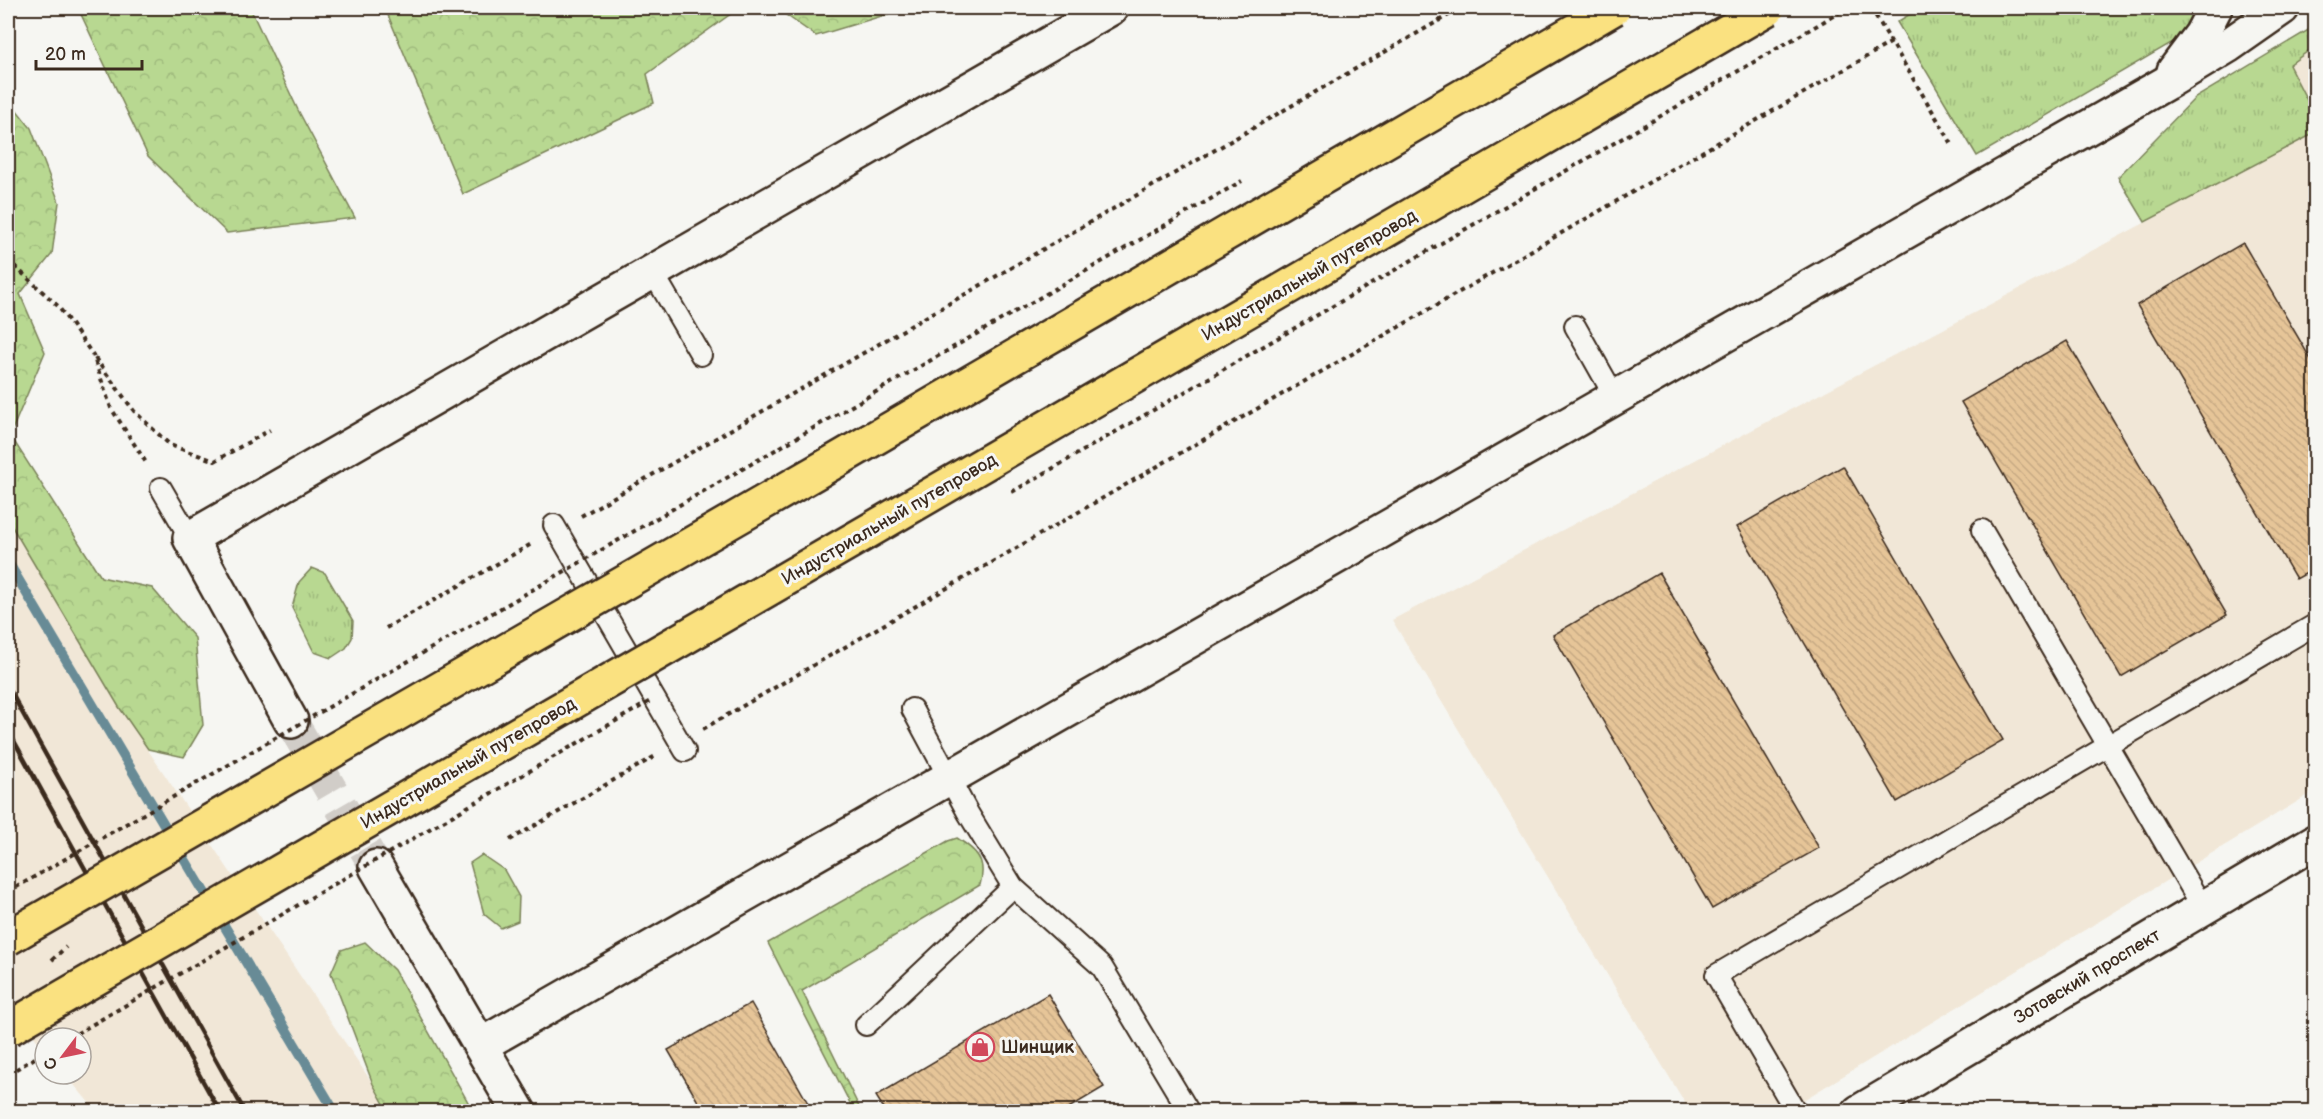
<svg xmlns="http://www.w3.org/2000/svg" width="2323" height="1119" font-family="'Balsamiq Sans',sans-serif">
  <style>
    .built { fill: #f1e7d7 }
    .grass { fill: url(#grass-tufts); stroke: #7a8158; stroke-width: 1.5 }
    .forest { fill: url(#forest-crowns); stroke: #7a8158; stroke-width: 1.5 }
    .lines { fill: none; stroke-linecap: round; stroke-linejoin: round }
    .stream { stroke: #678b96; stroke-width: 10 }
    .building { fill: url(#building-back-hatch); stroke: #3b2a1e; stroke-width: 1.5 }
    .secondary-tunnel { stroke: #d1cdc8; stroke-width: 33; stroke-dasharray: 33 16; stroke-linecap: butt }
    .lane-casing { stroke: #3b2a1e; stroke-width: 24 }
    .secondary-casing { stroke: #3b2a1e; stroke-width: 38 }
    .path { stroke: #3b2a1e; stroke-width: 4; stroke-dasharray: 4.5 4.5; stroke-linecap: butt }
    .lane { stroke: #f6f6f2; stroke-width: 20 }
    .secondary { stroke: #f6f6f2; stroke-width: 33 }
    .rail { stroke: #3b2a1e; stroke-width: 4.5 }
    .primary-bridge-casing { stroke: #3b2a1e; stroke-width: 38; stroke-linecap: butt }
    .path-bridge { stroke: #3b2a1e; stroke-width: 4; stroke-dasharray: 4.5 4.5; stroke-linecap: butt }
    .primary-bridge { stroke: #fae180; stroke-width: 33 }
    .labels { text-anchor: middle; stroke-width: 6; stroke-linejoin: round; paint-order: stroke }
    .street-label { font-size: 18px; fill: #3b2a1e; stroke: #f6f6f2 }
    .poi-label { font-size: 18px; font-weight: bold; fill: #3b2a1e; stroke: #f6f6f2; text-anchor: start }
  </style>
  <defs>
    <pattern id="grass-tufts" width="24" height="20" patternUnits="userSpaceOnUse" patternTransform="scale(1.5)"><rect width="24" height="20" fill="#b8d891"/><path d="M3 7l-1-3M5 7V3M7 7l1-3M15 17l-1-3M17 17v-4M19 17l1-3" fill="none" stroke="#9fba7d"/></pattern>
    <pattern id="forest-crowns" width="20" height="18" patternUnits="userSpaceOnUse" patternTransform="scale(1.5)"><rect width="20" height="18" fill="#b8d891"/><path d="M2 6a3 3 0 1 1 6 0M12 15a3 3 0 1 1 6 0" fill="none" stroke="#9fba7d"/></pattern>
    <pattern id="building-back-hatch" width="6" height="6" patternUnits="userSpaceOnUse" patternTransform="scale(1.5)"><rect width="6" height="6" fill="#e6c598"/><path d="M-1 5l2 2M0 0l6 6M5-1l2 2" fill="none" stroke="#c6a983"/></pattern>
  </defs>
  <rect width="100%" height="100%" fill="#f6f6f2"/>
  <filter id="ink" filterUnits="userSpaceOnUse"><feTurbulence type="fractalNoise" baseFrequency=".0167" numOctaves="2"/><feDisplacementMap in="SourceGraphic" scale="12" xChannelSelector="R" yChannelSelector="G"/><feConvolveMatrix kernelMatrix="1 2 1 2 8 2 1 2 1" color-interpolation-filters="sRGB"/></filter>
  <g filter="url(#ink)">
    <g class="built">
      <polygon points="2315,46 2315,116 2289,65"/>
      <polygon points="2315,133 2315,791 1785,1111 1690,1111 1392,620"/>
      <polygon points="8,520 119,707 373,1084 388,1111 96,1111 65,1074 81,1074 81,1038 45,1038 45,1050 8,1005"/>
    </g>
    <g class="grass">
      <polygon points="1920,8 2201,8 2190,27 2173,42 1977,156 1897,22"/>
      <polygon points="2315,26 2315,46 2289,65 2315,116 2315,133 2145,222 2118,177 2195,98"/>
      <polygon points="312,568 325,573 353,621 352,638 346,648 331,658 314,652 292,608 299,582"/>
    </g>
    <g class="forest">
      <polygon points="78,8 250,8 298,110 355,218 227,233 148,156"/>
      <polygon points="385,8 739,8 647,74 654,103 463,194"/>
      <polygon points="776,8 908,8 816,36"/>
      <polygon points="8,99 31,128 59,202 52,254 20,294 45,352 10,435 101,577 152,588 195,638 203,725 184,757 148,749 119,707 8,520"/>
      <path d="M957,838c20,13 30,22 23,47l-178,106 59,120h-7l-86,-168 180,-102z"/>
      <polygon points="482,855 504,870 519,897 518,921 501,928 484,914 470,863"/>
      <polygon points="365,942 394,970 473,1111 388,1111 373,1084 331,973 341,950"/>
    </g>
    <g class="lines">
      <polyline class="stream" points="8,562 335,1112"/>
    </g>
    <g class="building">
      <polygon points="2243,243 2316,368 2316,568 2296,579 2137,305"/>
      <polygon points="2067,341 2227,615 2121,677 1961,402"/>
      <polygon points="1843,466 2003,740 1897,802 1737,527"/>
      <polygon points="1659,573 1819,848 1712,909 1553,635"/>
      <polygon points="1048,994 1104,1087 1062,1112 886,1112 876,1096"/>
      <polygon points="751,1003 813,1112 704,1112 668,1050"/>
    </g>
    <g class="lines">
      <polyline class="secondary-tunnel" points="291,721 376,867"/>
      <g class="lane-casing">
        <g id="lane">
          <polyline points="652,271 701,355"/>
          <polyline points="1575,326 1615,397"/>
          <polyline points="161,488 190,538"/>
          <polyline points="554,525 685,751"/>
          <polyline points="1982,530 2203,908"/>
          <polyline points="912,709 968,813 1013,887 1102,967 1189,1112"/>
          <polyline points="866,1025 1013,887"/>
          <polyline points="1796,1112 1716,975 2316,624"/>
        </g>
      </g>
      <g class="secondary-casing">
        <g id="secondary">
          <polyline points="2174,71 2201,35 2215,8"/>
          <polyline points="291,721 190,538 1111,8"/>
          <polyline points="376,867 519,1112"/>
          <polyline points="481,1045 2166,83 2229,45 2282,8"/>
          <polyline points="1859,1112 2316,841"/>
        </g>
      </g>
      <g class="path">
        <polyline points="1871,8 1952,144"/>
        <polyline points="8,260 58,306 93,355 111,408 147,464"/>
        <polyline points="95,358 134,411 170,445 215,461 270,430"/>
        <polyline points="581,516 1461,8"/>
        <polyline points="386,628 533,543"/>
        <polyline points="703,729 1892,42"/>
        <polyline points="510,840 657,755"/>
        <polyline points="52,960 66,947"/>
        <polyline points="8,1074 45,1052"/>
      </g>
      <use href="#lane" class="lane"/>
      <use href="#secondary" class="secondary"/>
      <g class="rail">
        <polyline points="8,687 245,1112"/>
        <polyline points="8,730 220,1112"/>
      </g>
      <g class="primary-bridge-casing">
        <g id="primary-bridge">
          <polyline points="8,938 832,463 1614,8"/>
          <polyline points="8,1029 872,529 1768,8"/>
        </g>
      </g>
      <g class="path-bridge">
        <polyline points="1012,492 1847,8"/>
        <polyline points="8,892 1242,181"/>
        <polyline points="69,1038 652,700"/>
      </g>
      <use href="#primary-bridge" class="primary-bridge"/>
    </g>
  </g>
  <defs>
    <g id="shop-ring" transform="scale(1.5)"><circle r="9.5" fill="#f6f6f2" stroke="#d1495b" stroke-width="1.5"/><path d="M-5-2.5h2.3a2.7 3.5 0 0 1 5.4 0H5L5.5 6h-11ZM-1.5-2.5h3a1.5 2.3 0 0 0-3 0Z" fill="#d1495b"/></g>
  </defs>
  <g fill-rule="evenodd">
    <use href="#shop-ring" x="980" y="1047"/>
  </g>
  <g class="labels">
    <g class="street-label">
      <text transform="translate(1309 275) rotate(-30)" y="6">Индустриальный путепровод</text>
      <text transform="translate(889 519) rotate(-30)" y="6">Индустриальный путепровод</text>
      <text transform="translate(468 763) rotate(-30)" y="6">Индустриальный путепровод</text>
      <text transform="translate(2087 976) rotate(-31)" y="6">Зотовский проспект</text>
    </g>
    <g class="poi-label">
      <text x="1001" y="1053">Шинщик</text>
    </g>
  </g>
  <rect width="2323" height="1119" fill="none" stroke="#f6f6f2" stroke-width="30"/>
  <rect x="15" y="15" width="2293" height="1089" fill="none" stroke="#3b2a1e" stroke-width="2" filter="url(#ink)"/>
  <g transform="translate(63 1056) rotate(238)"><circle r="28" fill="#f6f6f2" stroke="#aba49d" stroke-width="1.5"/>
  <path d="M0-4.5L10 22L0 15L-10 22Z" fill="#d1495b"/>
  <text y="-9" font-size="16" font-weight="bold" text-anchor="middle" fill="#3b2a1e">С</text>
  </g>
  <path d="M36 60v9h106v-9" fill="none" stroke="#3b2a1e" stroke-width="3"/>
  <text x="45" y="60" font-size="18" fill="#3b2a1e" stroke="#f6f6f2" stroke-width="4.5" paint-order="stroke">20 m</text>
</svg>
